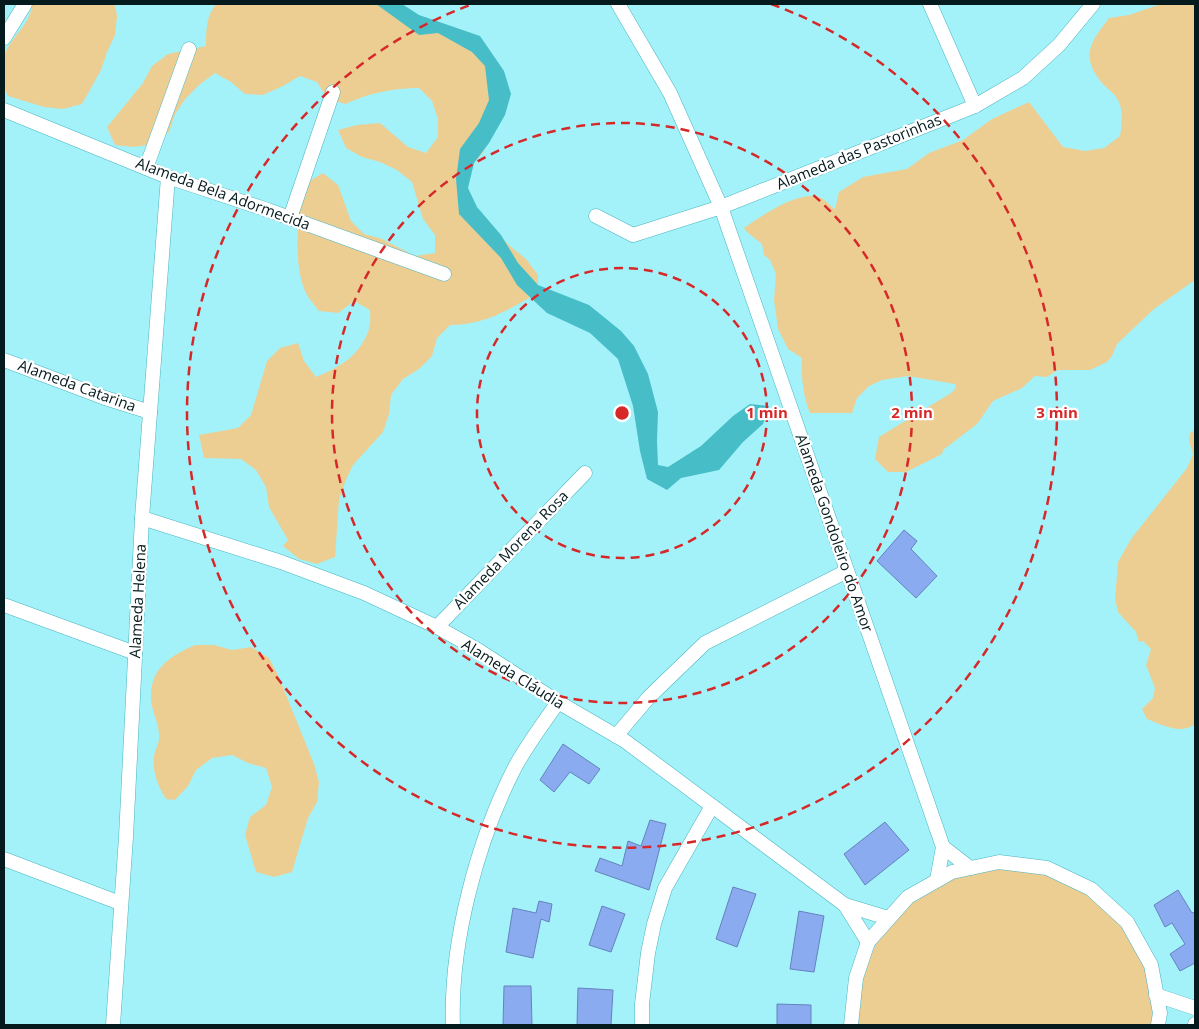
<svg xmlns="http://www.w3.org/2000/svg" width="1199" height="1029" font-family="'Open Sans',sans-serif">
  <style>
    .green { fill: #ecce93 }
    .water { fill: #46bdc7 }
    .building { fill: #8aabef; stroke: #6582be }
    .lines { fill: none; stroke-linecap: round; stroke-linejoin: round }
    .minor-casing { stroke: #4ab4be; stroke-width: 15 }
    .minor { stroke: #fff; stroke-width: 14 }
    .ring { fill: none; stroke: #d62828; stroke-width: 2.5; stroke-dasharray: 9 6 }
    .labels { text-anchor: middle; stroke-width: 4.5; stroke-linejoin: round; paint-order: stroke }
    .street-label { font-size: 15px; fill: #041a1d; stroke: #fff }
    .centre { fill: #d62828; stroke: #fff; stroke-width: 2.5 }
    .ring-label { font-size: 15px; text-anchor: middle; font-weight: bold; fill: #d62828; stroke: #fff; stroke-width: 4.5; stroke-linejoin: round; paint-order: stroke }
  </style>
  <rect width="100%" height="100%" fill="#a3f2fa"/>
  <g class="green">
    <path d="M32,4h83l2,12 -2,19 -8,17 -6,18 -19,34 -19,5 -19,-2 -36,-11c-4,-8 -4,-13 -4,-22 0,-5 -1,-11 0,-16 4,-20 27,-32 28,-54z"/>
    <path d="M216,4h177l24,22 55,8 15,12 8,17 5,56 -17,33 -12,15 -5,18 17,35 28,27 15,12 12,16v18c-31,17 -52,32 -88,32l-13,13 -5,18 -13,13 -16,10 -12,16 -2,19 -6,18 -30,33 -8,17 -6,18 -4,57 -18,7 -18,-5 -16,-13 5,-6 -19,-33 -3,-20 -10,-17 -15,-11 -37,-1 -5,-23 39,-7 13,-13 16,-54 13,-13 18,-5 6,18 12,16c24,-10 44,-21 53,-48 2,-6 1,-13 1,-19l-16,-9 -16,12 -19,-2c-4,-5 -9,-11 -12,-16 -15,-28 -10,-82 -1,-112l17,-10 15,12 13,36 13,13 18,5 33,17 20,-3v-18l-12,-16 -11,-37 -15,-12 -17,-8 -18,-5 -16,-9 -8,-18 19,-5 23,-2 28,24 18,6 12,-16v-18l-6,-18 -13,-13c-26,0 -49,5 -74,16l-18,-6 -10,-16 -17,-6 -17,10 -20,9 -18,-1 -14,-12 -16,-9 -16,12 -13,13 -11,16 -6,18 -15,12 -20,3 -19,-2 -8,-18 36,-44 9,-17 16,-12 38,-8c0,-15 0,-30 10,-42z"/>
    <path d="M1161,4h34v276l-41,29 -37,35 -5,12 -5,6 -17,8h-32l-11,7 -12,-1 -13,12 -29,13 -16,23 -34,26 -1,4 -36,18h-18l-13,-13 4,-22 72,-44 5,-5 -1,-4 -47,-8 -26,4 -13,6 -12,12 -5,15h-42c-7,-17 -9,-37 -8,-55l-14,-9 -10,-20 -4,-29 2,-26 -6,-14 -6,-5 -2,-11 -15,-12 -3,-4c18,-12 53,-37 75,-31 6,2 11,9 16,12l4,-17 24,-15 44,-8 22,-16 34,-13 29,-21 37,-17 34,45 22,4 19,-3 16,-12c2,-13 4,-28 -4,-39 -3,-5 -10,-9 -14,-14 -22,-27 -12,-40 7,-65l20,-3z"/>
    <path d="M1195,430v294c-14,11 -33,1 -48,-5l-5,-10 11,-11 2,-10 -9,-23 5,-16 -8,-8 -4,1 -3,-10 -18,-20 -3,-13 3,-37 13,-23 56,-71 6,-14 -4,-13 1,-8z"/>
    <path d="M195,645h19l18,5 19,-3 18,11 9,17 36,89 5,18 -2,20 -9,16 -16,54 -18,5 -18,-5 -11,-37 5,-18 16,-12 6,-18 -6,-19 -18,-5 -16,-8 -20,3 -16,12 -8,16 -13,14 -9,-1c-8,-13 -14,-27 -12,-43 1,-6 5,-12 5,-18 1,-13 -7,-25 -8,-38 -2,-31 19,-44 44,-55z"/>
    <polygon points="1000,868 1046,873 1088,893 1123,925 1145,967 1154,1013 1153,1025 856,1025 861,979 879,937 911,901 954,877"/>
  </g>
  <polygon class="water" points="376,4 402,4 419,15 480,36 504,71 511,94 505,115 489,143 474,163 468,188 477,207 501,235 518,263 538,285 589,305 621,331 634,346 648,374 658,412 657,441 658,465 668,467 701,446 733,416 750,404 769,406 763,424 743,442 719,470 681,478 667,490 647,479 640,451 633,406 618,359 590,333 547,313 517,285 501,258 459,214 456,179 460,149 479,123 489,100 485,66 472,52 438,33 419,35"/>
  <g class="building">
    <polygon points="904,530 917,541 911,549 937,576 916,598 877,561"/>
    <polygon points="563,744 600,769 589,784 570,772 554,792 540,780"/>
    <polygon points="650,820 666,824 649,890 595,871 600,858 622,866 628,841 641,846"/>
    <polygon points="885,822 909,850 865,885 844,854"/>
    <polygon points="733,887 756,894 737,947 716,939"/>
    <polygon points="1178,890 1192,913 1195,912 1195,963 1180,971 1170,954 1185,944 1172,923 1165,927 1154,905"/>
    <polygon points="539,901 552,904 549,922 541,919 533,958 506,952 513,908 536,913"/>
    <polygon points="602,906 625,914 611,952 589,945"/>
    <polygon points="799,911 824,916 814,972 790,969"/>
    <polygon points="504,986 531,986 532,1025 503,1025"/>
    <polygon points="578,988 613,990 611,1025 577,1025"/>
    <polygon points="777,1004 811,1005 811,1025 777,1025"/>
  </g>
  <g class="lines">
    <g class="minor-casing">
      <g id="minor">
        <polyline points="618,4 670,93 721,207 943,847 937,880"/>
        <polyline points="930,4 975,106"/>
        <polyline points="4,38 25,4"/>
        <polyline points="4,110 168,177 268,210 444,274"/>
        <polyline points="146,168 189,49"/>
        <polyline points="596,216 633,235 721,207 975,106 1023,78 1059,45 1093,4"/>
        <polyline points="290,218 333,92"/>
        <polyline points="4,360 105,398 150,412"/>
        <polyline points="142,518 281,562 364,593 437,627 478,650 558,702 625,741 845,905 888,918"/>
        <polyline points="4,605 135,653"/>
        <polyline points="437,627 585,473"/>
        <polyline points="616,736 649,697 705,643 847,571"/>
        <polyline points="943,847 970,868"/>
        <polyline points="4,859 120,903"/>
        <polyline points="845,905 868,942"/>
        <polyline points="1156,995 1195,1008"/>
        <polyline points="113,1025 126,837 142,518 168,177"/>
        <path d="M453,1025c-3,-82 24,-183 61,-256 12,-23 29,-45 44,-67"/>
        <polyline points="642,1025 642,1004 648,953 654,924 665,888 712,806"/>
        <polyline points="851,1025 856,978 868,942 908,897 952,872 999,862 1047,868 1091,889 1127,922 1151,965 1160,1013 1158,1025"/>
        <polyline points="1195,1025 1195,1024"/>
      </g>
    </g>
    <use href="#minor" class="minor"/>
  </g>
  <g class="ring">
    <circle cx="622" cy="413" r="145"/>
    <circle cx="622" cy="413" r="290"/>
    <path d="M771 4A435 435 0 1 1 473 4"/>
  </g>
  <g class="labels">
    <g class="street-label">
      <text transform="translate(859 152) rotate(-22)" y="5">Alameda das Pastorinhas</text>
      <text transform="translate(223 194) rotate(20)" y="5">Alameda Bela Adormecida</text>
      <text transform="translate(77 386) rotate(20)" y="5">Alameda Catarina</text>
      <text transform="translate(834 533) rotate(71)" y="5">Alameda Gondoleiro do Amor</text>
      <text transform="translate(511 550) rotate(-46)" y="5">Alameda Morena Rosa</text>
      <text transform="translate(138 601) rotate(-87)" y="5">Alameda Helena</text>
      <text transform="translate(513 674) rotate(32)" y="5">Alameda Cláudia</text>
    </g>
  </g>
  <circle cx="622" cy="413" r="8" class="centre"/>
  <g class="ring-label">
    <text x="767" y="418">1 min</text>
    <text x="912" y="418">2 min</text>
    <text x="1057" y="418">3 min</text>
  </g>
  <rect width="1199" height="1029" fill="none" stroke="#041a1d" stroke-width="10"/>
</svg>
